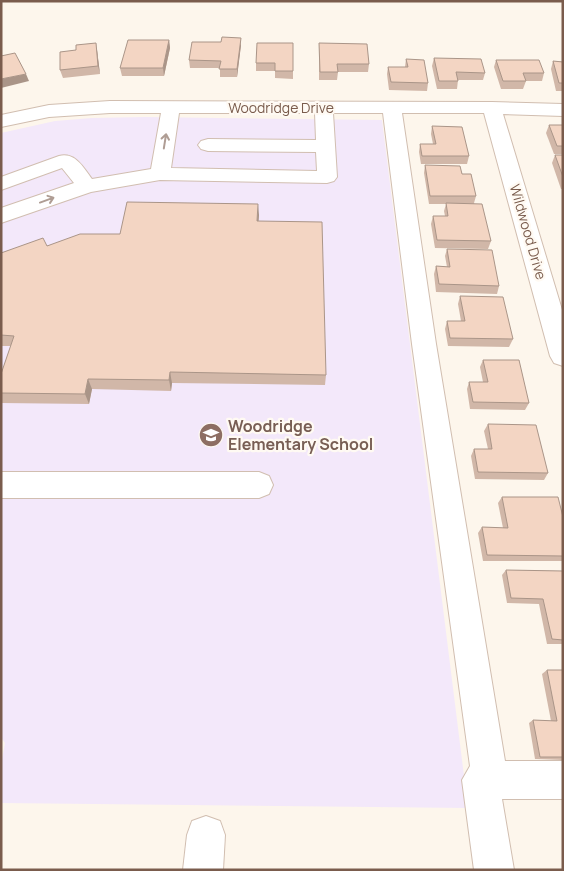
<svg xmlns="http://www.w3.org/2000/svg" width="564" height="871" font-family="Manrope,sans-serif">
  <style>
    .education { fill: #f3e8fa }
    .lines { fill: none; stroke-linecap: round; stroke-linejoin: round }
    .minor-casing { stroke: #d1beb0; stroke-width: 2 }
    .minor { fill: #fff; fill-rule: evenodd }
    .wall { fill: #d1b7a8 }
    .shaded-wall { fill: #aa9588 }
    .building { fill: #f3d5c3; stroke: #aa9588 }
    .oneway { stroke: #af9d94 }
    .labels { text-anchor: middle; stroke-width: 4.5; stroke-linejoin: round; paint-order: stroke }
    .far-street-label { font-size: 14px; fill: #7a5c4d; stroke: #fffaf3 }
    .education-label { font-size: 16px; font-weight: bold; fill: #785e54; stroke: #fffaf3; text-anchor: start }
  </style>
  <rect width="100%" height="100%" fill="#fdf6ec"/>
  <polygon class="education" points="145,117 382,120 468,808 1,803 1,765 5,743 1,737 1,133 55,121 92,118"/>
  <g class="lines">
    <g class="minor-casing">
      <g id="minor">
        <path d="M110,101l382,1 71,2v12l-60,-2 60,199v53l-9,-3 -4,-7 -66,-243h-82l34,231 69,417h58v38h-61l12,71h-40l-12,-90 8,-14 -58,-422 -29,-231h-50l4,64 -3,4 -7,2 -167,-3 -69,12 -90,31v-15l73,-25 -12,-15 -61,22v-13l58,-21c16,-4 24,11 33,23l59,-10 10,-56h-51l-61,4 -48,10v-12l48,-10zM179,113h136l1,27 -108,-1 -7,2 -3,4 3,4 7,2 108,1 1,19 -146,-3z"/>
        <polygon points="1,472 259,472 269,476 273,485 269,494 259,498 1,498"/>
        <polygon points="206,816 220,821 225,835 223,870 183,870 187,835 192,821"/>
      </g>
    </g>
    <use href="#minor" class="minor"/>
  </g>
  <g class="wall">
    <polygon points="169,40 170,48 164,76 122,76 120,68"/>
    <polygon points="293,43 293,79 275,78 275,71 256,71 256,63"/>
    <polygon points="319,43 369,64 368,72 338,72 337,80 319,80"/>
    <polygon points="241,45 237,77 220,77 220,68 190,68 189,60"/>
    <polygon points="97,50 100,74 63,78 60,70"/>
    <polygon points="434,58 485,73 483,80 458,80 457,89 437,89 432,66"/>
    <polygon points="406,59 428,83 427,91 389,90 387,74 388,67 405,67"/>
    <polygon points="496,60 544,73 542,81 526,81 523,89 501,89 494,67"/>
    <polygon points="553,61 563,62 563,91 556,91 551,69"/>
    <polygon points="549,125 563,125 563,154 554,154 546,133"/>
    <polygon points="432,126 469,156 467,164 421,164 419,152 420,144 433,144 431,134"/>
    <polygon points="555,155 563,155 563,189 561,189 552,163"/>
    <polygon points="425,165 462,174 476,196 474,203 491,241 488,249 435,248 431,224 433,216 445,216 444,211 446,204 429,204 424,173"/>
    <polygon points="259,215 258,221 326,375 325,385 172,383 171,391 92,389 89,404 1,403 1,374 11,346 1,346 1,253 120,234"/>
    <polygon points="447,249 499,286 497,294 436,292 434,274 436,266 447,267 445,256"/>
    <polygon points="460,296 513,339 509,347 448,346 445,329 447,321 461,321 458,304"/>
    <polygon points="483,360 529,403 525,410 470,409 467,389 469,382 483,382 480,367"/>
    <polygon points="488,424 548,473 544,480 475,479 471,456 474,449 488,449 484,431"/>
    <polygon points="502,497 563,517 563,561 483,561 478,533 482,527 503,528 498,503"/>
    <polygon points="506,570 563,571 563,644 547,644 539,604 507,603 502,575"/>
    <polygon points="547,670 563,670 563,760 535,759 529,723 533,720 551,721 542,674"/>
  </g>
  <g class="shaded-wall">
    <polygon points="241,38 241,45 237,77 237,69"/>
    <polygon points="169,40 170,48 164,76 163,68"/>
    <polygon points="96,43 97,50 100,74 98,66"/>
    <polygon points="26,74 29,81 1,88 1,79"/>
    <polygon points="258,204 259,215 258,232 257,221"/>
    <polygon points="170,372 172,383 171,391 169,380"/>
    <polygon points="88,379 92,389 89,404 85,394"/>
  </g>
  <g class="building">
    <polygon points="222,37 241,38 237,69 219,69 221,61 189,60 192,42 221,42"/>
    <polygon points="128,40 169,40 163,68 120,68"/>
    <polygon points="96,43 98,66 60,70 60,52 76,50 76,45"/>
    <polygon points="257,43 293,43 293,71 275,71 275,63 256,63"/>
    <polygon points="319,43 367,44 369,64 337,64 338,72 320,72"/>
    <polygon points="15,53 26,74 1,79 1,56"/>
    <polygon points="434,58 481,59 485,73 456,72 458,81 439,81"/>
    <polygon points="406,59 424,60 428,83 391,82 388,67 408,67"/>
    <polygon points="496,60 539,60 544,73 523,73 526,81 503,81"/>
    <polygon points="553,61 563,62 563,83 559,83"/>
    <polygon points="549,125 563,125 563,146 557,146"/>
    <polygon points="432,126 462,127 469,156 422,156 420,144 436,144"/>
    <polygon points="555,155 563,155 563,177"/>
    <polygon points="425,165 460,166 462,174 471,174 476,196 430,196"/>
    <polygon points="127,202 258,204 257,221 322,222 326,375 170,372 169,380 88,379 85,394 1,393 1,374 14,336 1,335 1,253 43,238 47,246 80,234 120,234"/>
    <polygon points="446,203 482,204 491,241 437,240 433,216 448,216"/>
    <polygon points="447,249 492,250 499,286 439,284 436,266 450,267"/>
    <polygon points="460,296 503,297 513,339 450,338 447,321 465,321"/>
    <polygon points="483,360 519,360 529,403 473,402 469,382 488,382"/>
    <polygon points="488,424 536,425 548,473 478,472 474,449 492,449"/>
    <polygon points="502,497 558,497 563,517 563,556 487,555 482,527 508,528"/>
    <polygon points="506,570 563,571 563,640 552,639 543,599 511,598"/>
    <polygon points="547,670 563,670 563,757 540,757 533,720 557,721"/>
  </g>
  <defs><path id="oneway-shaft" d="M-6 0H5M1.5-3L5.5 0L1.5 3" fill="none" stroke-width="1.6" stroke-linecap="round" stroke-linejoin="round" transform="scale(1.25)"/></defs>
  <g class="oneway">
    <use href="#oneway-shaft" transform="translate(165 141) rotate(-81)"/>
    <use href="#oneway-shaft" transform="translate(47 200) rotate(-20)"/>
  </g>
  <defs>
    <g id="school-disc" transform="scale(1.25)"><circle r="9.5" fill="#8d6e63" stroke="#fffaf3"/><path d="M0-5L7-2L0 1L-7-2ZM-4 1L0 2.5L4 1V4Q0 6-4 4Z" fill="#fff"/></g>
  </defs>
  <g fill-rule="evenodd">
    <use href="#school-disc" x="211" y="435"/>
  </g>
  <g class="labels">
    <g class="far-street-label">
      <text x="281" y="113">Woodridge Drive</text>
      <text transform="translate(528 232) rotate(74)" y="5">Wildwood Drive</text>
    </g>
    <g class="education-label">
      <text x="228" y="432">Woodridge<tspan x="228" dy="18">Elementary School</tspan></text>
    </g>
  </g>
  <rect width="564" height="871" fill="none" stroke="#7a5c4d" stroke-width="5"/>
</svg>
